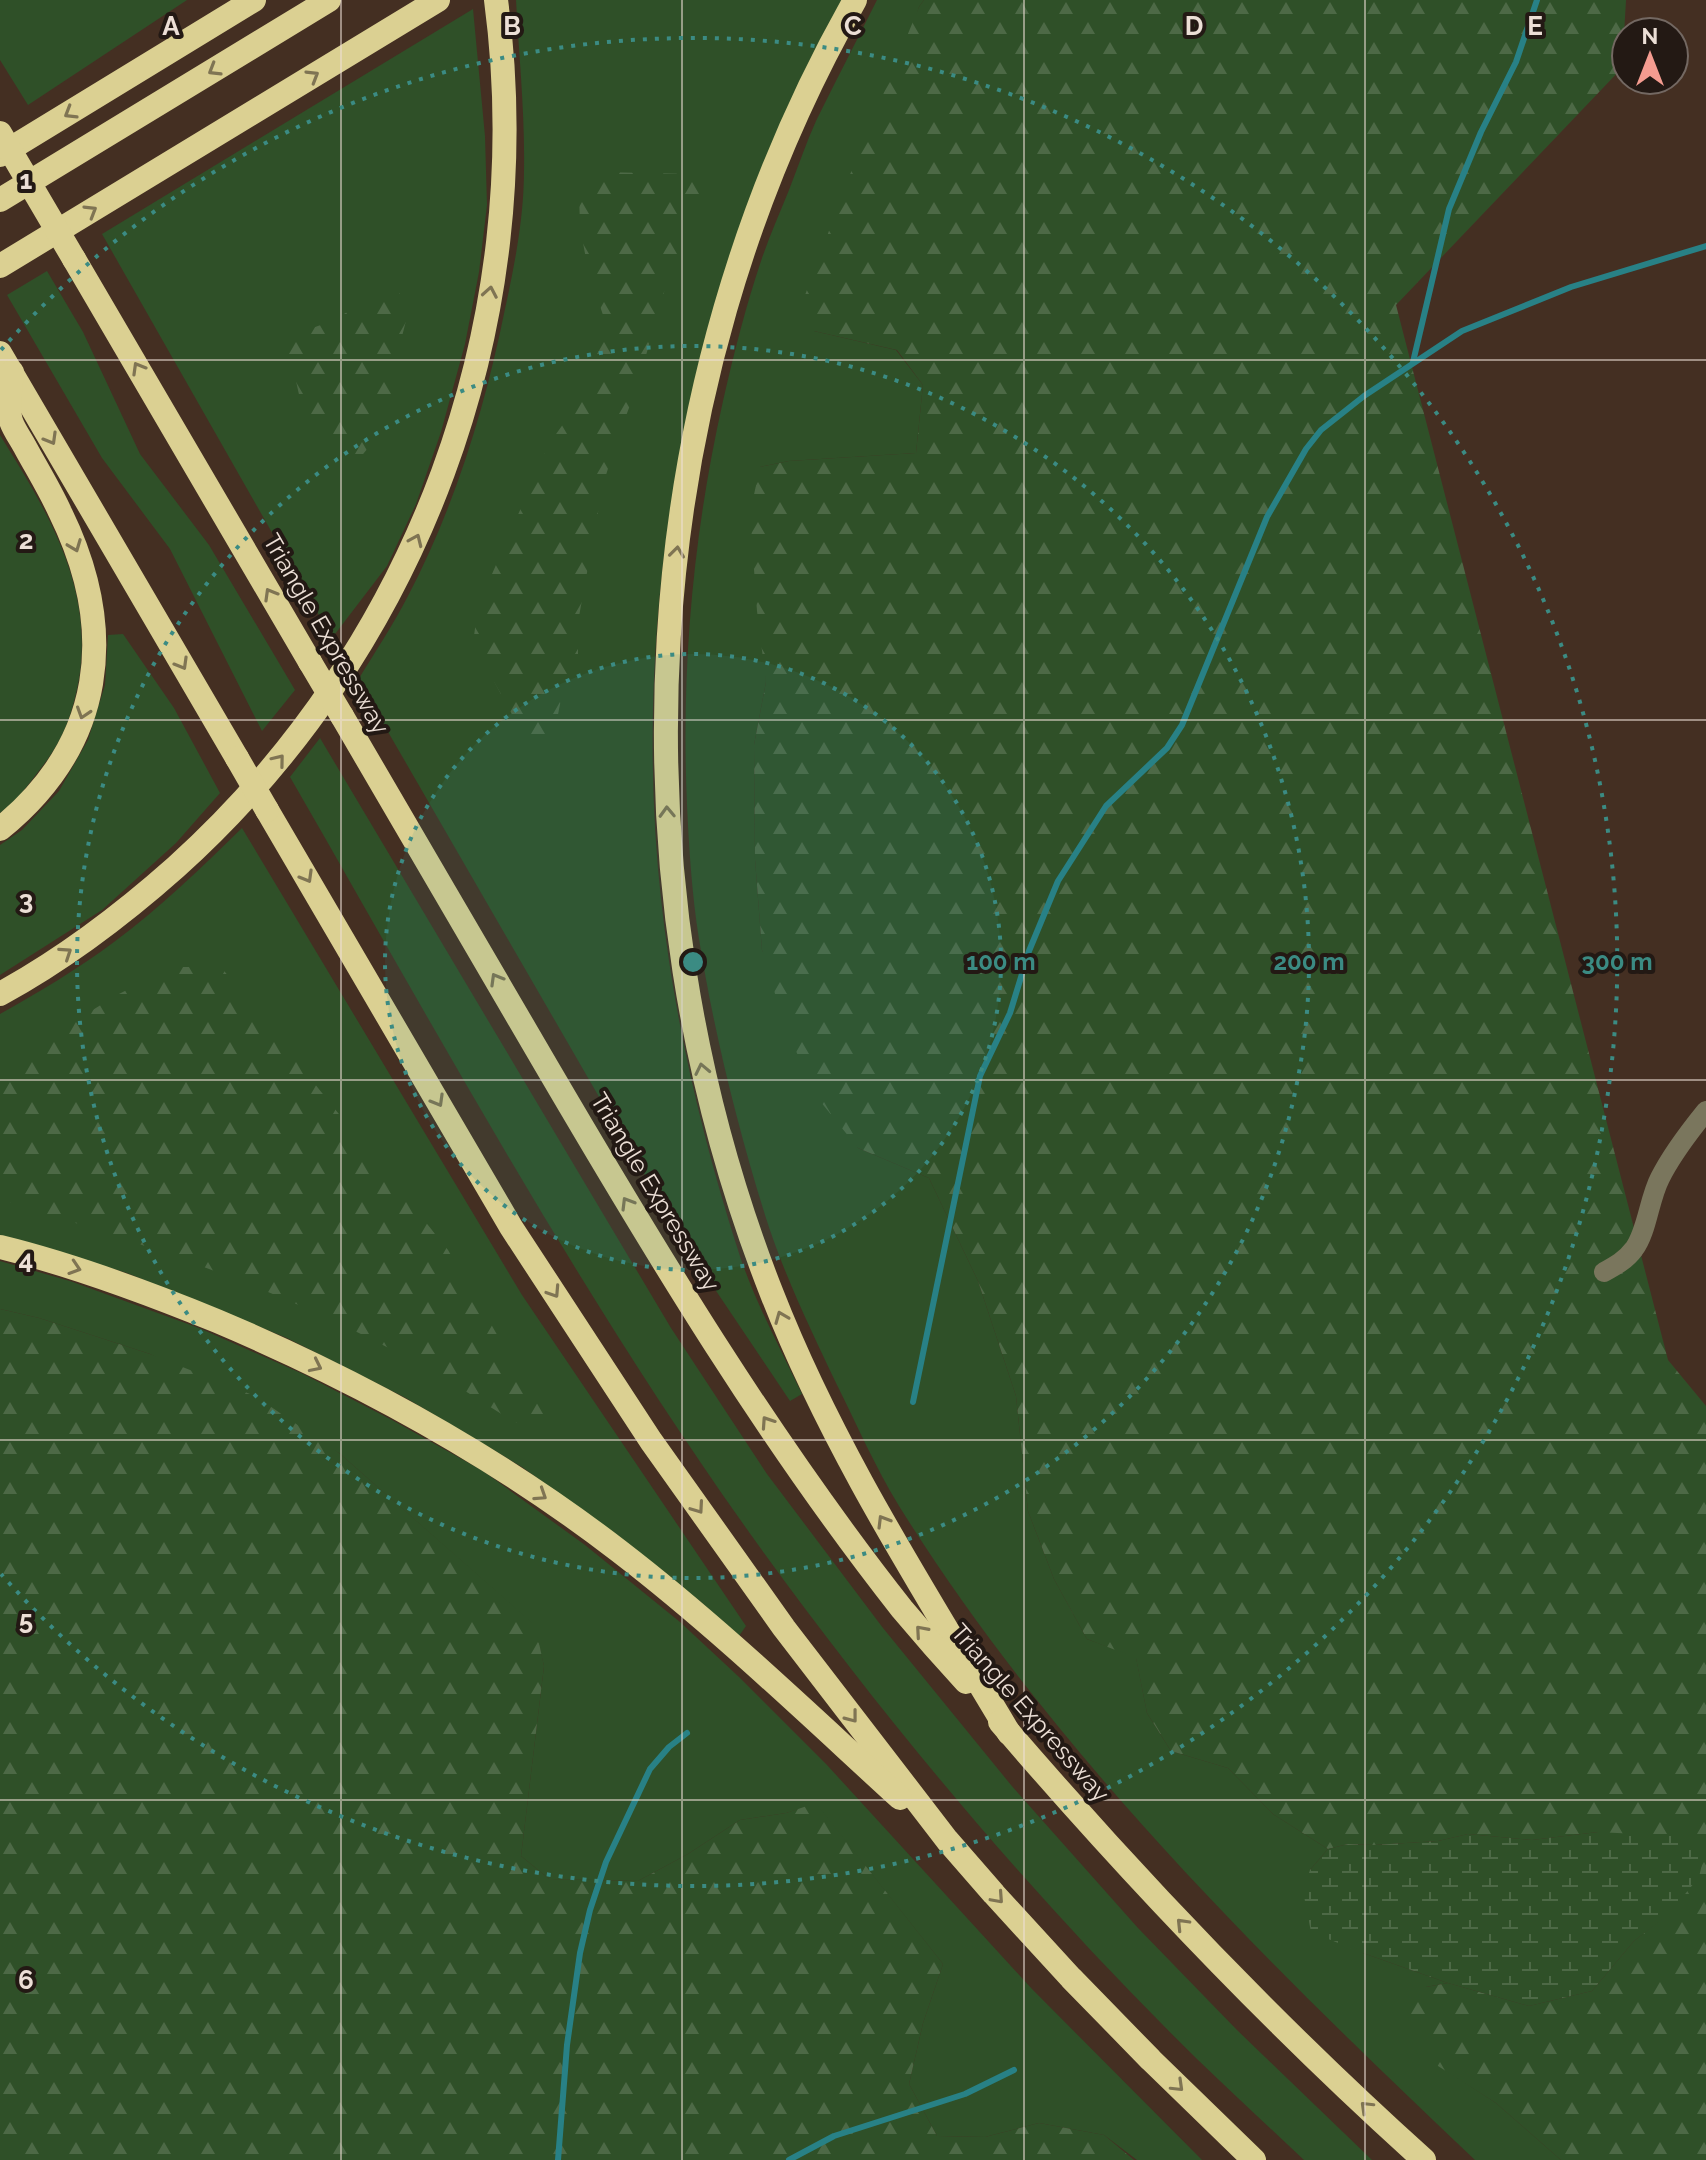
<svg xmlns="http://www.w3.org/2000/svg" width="1706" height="2160" font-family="Raleway,sans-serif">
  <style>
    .green { fill: #2f5028 }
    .forest { fill: url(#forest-firs) }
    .wetland { fill: url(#wetland-marsh) }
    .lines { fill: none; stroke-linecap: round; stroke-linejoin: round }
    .stream { stroke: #288186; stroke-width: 6 }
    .minor { stroke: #7a765d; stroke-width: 20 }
    .highway { stroke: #dbd092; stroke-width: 24 }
    .highway-bridge { stroke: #dbd092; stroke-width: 24 }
    .oneway { stroke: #7f7453 }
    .grid { fill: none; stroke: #ecdfd6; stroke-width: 2; stroke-opacity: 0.55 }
    .ring { fill: none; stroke: #3b8b83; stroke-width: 4; stroke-dasharray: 4 8 }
    .labels { text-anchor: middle; stroke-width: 8; stroke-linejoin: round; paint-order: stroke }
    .street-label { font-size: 24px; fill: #ecdfd6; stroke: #231914 }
    .grid-label { font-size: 26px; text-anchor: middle; font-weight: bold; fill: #ecdfd6; stroke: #231914; stroke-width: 8; stroke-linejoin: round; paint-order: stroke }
    .centre { fill: #3b8b83; stroke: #231914; stroke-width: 4 }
    .ring-label { font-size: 24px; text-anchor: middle; font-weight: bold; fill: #3b8b83; stroke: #231914; stroke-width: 8; stroke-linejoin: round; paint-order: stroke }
  </style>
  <defs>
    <pattern id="forest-firs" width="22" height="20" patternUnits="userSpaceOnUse" patternTransform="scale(2)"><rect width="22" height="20" fill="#2f5028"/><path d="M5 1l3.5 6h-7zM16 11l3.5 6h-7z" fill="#4d6946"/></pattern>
    <pattern id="wetland-marsh" width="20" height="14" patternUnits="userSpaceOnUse" patternTransform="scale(2)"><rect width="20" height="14" fill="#2f5028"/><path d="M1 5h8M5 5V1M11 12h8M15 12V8" fill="none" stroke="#4d6946"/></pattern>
  </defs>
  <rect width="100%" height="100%" fill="#442f22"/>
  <g class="green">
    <polygon points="0,0 187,0 28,105 0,60"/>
    <path d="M516,0h327c-150,263 -215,599 -182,899 13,119 40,235 76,348 15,49 43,101 65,147l-12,7 -92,-137 -81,-136 -259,-448c17,-28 35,-55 50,-84 47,-90 77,-188 97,-287 10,-46 19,-92 19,-139 1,-57 -5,-113 -8,-170z"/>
    <path d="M877,0h47l-5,7 -105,324 82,19 27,35 -7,68 -127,8 -29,6 6,215 -12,63 1,114 7,91 96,198 71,30 49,103 38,115 12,115 26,68 33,60 49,18 11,56 24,38 57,17 45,46 55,35 -18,21 53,83 85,30 -22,4 12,78 58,38 65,57h-86c-211,-200 -421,-406 -576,-654 -24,-39 -42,-81 -62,-121 -26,-55 -54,-112 -72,-170 -28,-90 -51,-183 -66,-276 -7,-44 -10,-90 -12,-134 -6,-136 6,-271 36,-404 11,-48 23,-96 39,-143 8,-23 18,-46 27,-68 9,-23 17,-47 27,-69 20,-41 41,-81 61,-121z"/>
    <polygon points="473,9 485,136 487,205 479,272 465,344 441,432 416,504 387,566 332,638 102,234"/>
    <polygon points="47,271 83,332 140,454 209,545 295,690 262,731 170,549 102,458 7,295"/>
    <path d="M0,435c47,76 94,151 79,244 -7,36 -15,60 -38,89 -13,17 -24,33 -41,45z"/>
    <polygon points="123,634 174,708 220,793 176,843 102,910 0,975 0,845 22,830 59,791 88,740 105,685 108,635"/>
    <path d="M320,738l351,590 96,146 116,154 128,157 127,143 99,102 135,130h-68c-36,-34 -72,-67 -107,-101 -159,-156 -303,-327 -433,-506 -178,-246 -323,-514 -474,-776z"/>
    <path d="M242,828l280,467 224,331 -7,10 -37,-33 -81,-65 -99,-71 -116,-69 -119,-60 -160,-65 -127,-38v-221c39,-22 78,-45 114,-72 46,-34 87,-74 128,-114z"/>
    <polygon points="0,1261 70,1281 199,1328 303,1374 392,1420 483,1471 585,1545 680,1622 739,1677 827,1765 1032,1989 1202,2160 1137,2160 1104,2135 1039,2123 985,2137 937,2136 909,2084 923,2023 943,1964 816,1804 786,1813 740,1820 688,1854 638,1881 549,1879 521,1856 544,1666 534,1625 339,1453 150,1354 39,1318 0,1309"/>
  </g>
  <g class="forest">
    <polygon points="924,0 1626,0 1622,68 1396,305 1668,1360 1706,1406 1706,2160 1561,2160 1496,2103 1438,2066 1406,2015 1426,1987 1448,1983 1529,2006 1592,1991 1634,1941 1668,1914 1598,1832 1532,1840 1468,1834 1438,1841 1374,1845 1348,1844 1328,1849 1273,1814 1228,1768 1171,1751 1147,1713 1136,1658 1087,1639 1054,1579 1028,1511 1016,1396 978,1281 929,1178 858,1148 816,1096 784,1024 762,950 755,859 754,745 766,682 757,611 750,513 760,467 789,461 916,453 923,385 897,350 814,331 801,306 849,177 919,7"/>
    <polygon points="601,172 690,174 704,181 666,285 637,387 616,442 603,485 578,622 578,657 562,694 554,735 540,745 527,742 483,661 474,636 478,606 549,444 571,413 592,372 604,318 588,270 580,226 579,193"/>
    <polygon points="394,288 401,295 408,313 399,348 399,390 368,448 359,459 341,459 324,439 302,408 296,381 281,370 281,354 298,333 335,320 374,294"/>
    <path d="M172,967h49l227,283 102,176v10c-29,-7 -54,-26 -80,-42 -32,-20 -67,-39 -101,-56 -117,-59 -244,-100 -369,-139v-132l117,-72z"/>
    <polygon points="0,1309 39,1318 150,1354 255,1396 339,1453 535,1625 544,1666 521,1856 549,1879 638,1881 688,1854 740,1820 786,1813 816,1803 943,1964 923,2023 909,2084 937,2136 985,2137 1039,2123 1104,2135 1134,2160 0,2160"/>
  </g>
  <polygon class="wetland" points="1598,1832 1675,1836 1699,1849 1703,1860 1699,1877 1668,1915 1634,1941 1592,1991 1529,2006 1448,1983 1363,1953 1311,1932 1303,1891 1310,1870 1328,1849 1348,1844 1374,1845 1438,1841 1468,1834 1532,1840"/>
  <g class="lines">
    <g class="stream">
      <polyline points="1413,362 1449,209 1481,132 1516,62 1537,0"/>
      <polyline points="913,1402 980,1076 1010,1013 1029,951 1058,881 1106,806 1167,748 1182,725 1267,517 1306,449 1321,430 1364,396 1462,331 1571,287 1706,246"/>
      <polyline points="558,2160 567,2045 580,1953 590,1910 606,1862 650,1769 669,1747 687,1733"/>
      <polyline points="789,2160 834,2136 965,2094 1014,2070"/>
    </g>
    <path class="minor" d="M1604,1272c11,-6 22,-12 30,-23 13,-17 15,-50 26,-71 12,-24 29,-46 46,-67"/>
    <g class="highway">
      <path d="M855,0c-222,391 -247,878 -83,1294 61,156 152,296 237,439"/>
      <polyline points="0,155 254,0"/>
      <polyline points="0,200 329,0"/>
      <polyline points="74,259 310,662"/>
      <polyline points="0,266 438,0"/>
      <polyline points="0,353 237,758"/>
      <path d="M342,716c68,117 137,234 205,351 109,186 221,372 355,542 21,25 42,49 64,73"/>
      <polyline points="267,810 511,1227 651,1441 784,1628 947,1840 994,1894 1071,1978 1151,2060 1254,2160"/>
      <path d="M0,829c105,-85 118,-199 60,-317 -10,-22 -23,-43 -35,-65 -4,-8 -11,-17 -14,-26 -4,-12 0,-36 1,-49"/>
      <path d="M0,994c64,-35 122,-79 176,-127 242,-218 363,-544 320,-867"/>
      <path d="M0,1247c74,18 146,45 217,74 142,60 280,136 402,230 99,76 189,163 281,247"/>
      <path d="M1000,1722c132,154 273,302 424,438"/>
    </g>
    <g class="highway-bridge">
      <polyline points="0,133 74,259"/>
      <polyline points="310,662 342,716"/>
      <polyline points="237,758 267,810"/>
    </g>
  </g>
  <defs><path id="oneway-chevron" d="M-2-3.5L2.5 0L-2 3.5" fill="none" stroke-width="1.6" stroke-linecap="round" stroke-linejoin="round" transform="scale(2)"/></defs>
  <g class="oneway">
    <use href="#oneway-chevron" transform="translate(214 70) rotate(149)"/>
    <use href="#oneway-chevron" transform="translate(313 76) rotate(-31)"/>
    <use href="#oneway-chevron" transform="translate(70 113) rotate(149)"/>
    <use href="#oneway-chevron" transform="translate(91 211) rotate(-31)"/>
    <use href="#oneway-chevron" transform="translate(490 292) rotate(-80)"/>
    <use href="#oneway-chevron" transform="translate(138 368) rotate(-120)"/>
    <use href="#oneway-chevron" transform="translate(51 439) rotate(60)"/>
    <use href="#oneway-chevron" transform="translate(416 540) rotate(-66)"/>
    <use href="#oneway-chevron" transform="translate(75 546) rotate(69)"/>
    <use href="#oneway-chevron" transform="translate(677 552) rotate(-83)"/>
    <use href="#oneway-chevron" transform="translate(270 594) rotate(-120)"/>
    <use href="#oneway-chevron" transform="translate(182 664) rotate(60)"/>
    <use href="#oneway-chevron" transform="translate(83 713) rotate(108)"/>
    <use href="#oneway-chevron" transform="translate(279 760) rotate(-51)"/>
    <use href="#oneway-chevron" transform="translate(667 812) rotate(-92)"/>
    <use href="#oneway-chevron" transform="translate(307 877) rotate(60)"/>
    <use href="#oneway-chevron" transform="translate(66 953) rotate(-34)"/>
    <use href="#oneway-chevron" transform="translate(496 979) rotate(-120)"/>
    <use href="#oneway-chevron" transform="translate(702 1069) rotate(-102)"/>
    <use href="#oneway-chevron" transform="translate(438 1101) rotate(60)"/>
    <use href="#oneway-chevron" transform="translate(627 1203) rotate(-121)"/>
    <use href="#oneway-chevron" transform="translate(75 1268) rotate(18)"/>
    <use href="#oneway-chevron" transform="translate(554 1292) rotate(57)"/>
    <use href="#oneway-chevron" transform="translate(781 1317) rotate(-112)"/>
    <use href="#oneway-chevron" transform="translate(316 1366) rotate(26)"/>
    <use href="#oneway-chevron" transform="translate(767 1422) rotate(-124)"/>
    <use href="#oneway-chevron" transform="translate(541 1495) rotate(33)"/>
    <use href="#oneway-chevron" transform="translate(698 1508) rotate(55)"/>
    <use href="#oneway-chevron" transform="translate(883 1521) rotate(-121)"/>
    <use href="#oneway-chevron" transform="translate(921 1631) rotate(-131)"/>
    <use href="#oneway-chevron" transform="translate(852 1717) rotate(52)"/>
    <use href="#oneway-chevron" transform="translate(998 1898) rotate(48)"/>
    <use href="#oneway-chevron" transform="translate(1182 1924) rotate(-134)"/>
    <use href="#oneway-chevron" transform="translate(1178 2086) rotate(44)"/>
    <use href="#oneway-chevron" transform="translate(1366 2107) rotate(-136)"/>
  </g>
  <path class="grid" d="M341,0v2160M682,0v2160M1024,0v2160M1365,0v2160M0,360h1706M0,720h1706M0,1080h1706M0,1440h1706M0,1800h1706"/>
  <circle cx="693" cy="962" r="308" fill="#3b8b83" fill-opacity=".12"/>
  <g class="ring">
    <circle cx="693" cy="962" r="308"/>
    <circle cx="693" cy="962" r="616"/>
    <path d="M1 350A924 924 0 1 1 1 1574"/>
  </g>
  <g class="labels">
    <g class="street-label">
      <text transform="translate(326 634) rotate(60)" y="8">Triangle Expressway</text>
      <text transform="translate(655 1192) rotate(59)" y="8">Triangle Expressway</text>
      <text transform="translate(1030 1713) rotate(49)" y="8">Triangle Expressway</text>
    </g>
  </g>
  <g class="grid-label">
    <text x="171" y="35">A</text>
    <text x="512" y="35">B</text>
    <text x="853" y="35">C</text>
    <text x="1194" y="35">D</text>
    <text x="1535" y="35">E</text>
    <text x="26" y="189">1</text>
    <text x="26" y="549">2</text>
    <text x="26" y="909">3</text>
    <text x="26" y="1269">4</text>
    <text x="26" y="1629">5</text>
    <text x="26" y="1989">6</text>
  </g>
  <circle cx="693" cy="962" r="12" class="centre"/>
  <g class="ring-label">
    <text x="1001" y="970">100 m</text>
    <text x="1309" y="970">200 m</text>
    <text x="1617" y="970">300 m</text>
  </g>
  <g transform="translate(1650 56)"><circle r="38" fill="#231914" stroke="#736862" stroke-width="2"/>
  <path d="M0-6L14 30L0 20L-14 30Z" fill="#f59c90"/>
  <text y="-12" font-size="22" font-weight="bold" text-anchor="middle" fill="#ecdfd6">N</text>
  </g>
</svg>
